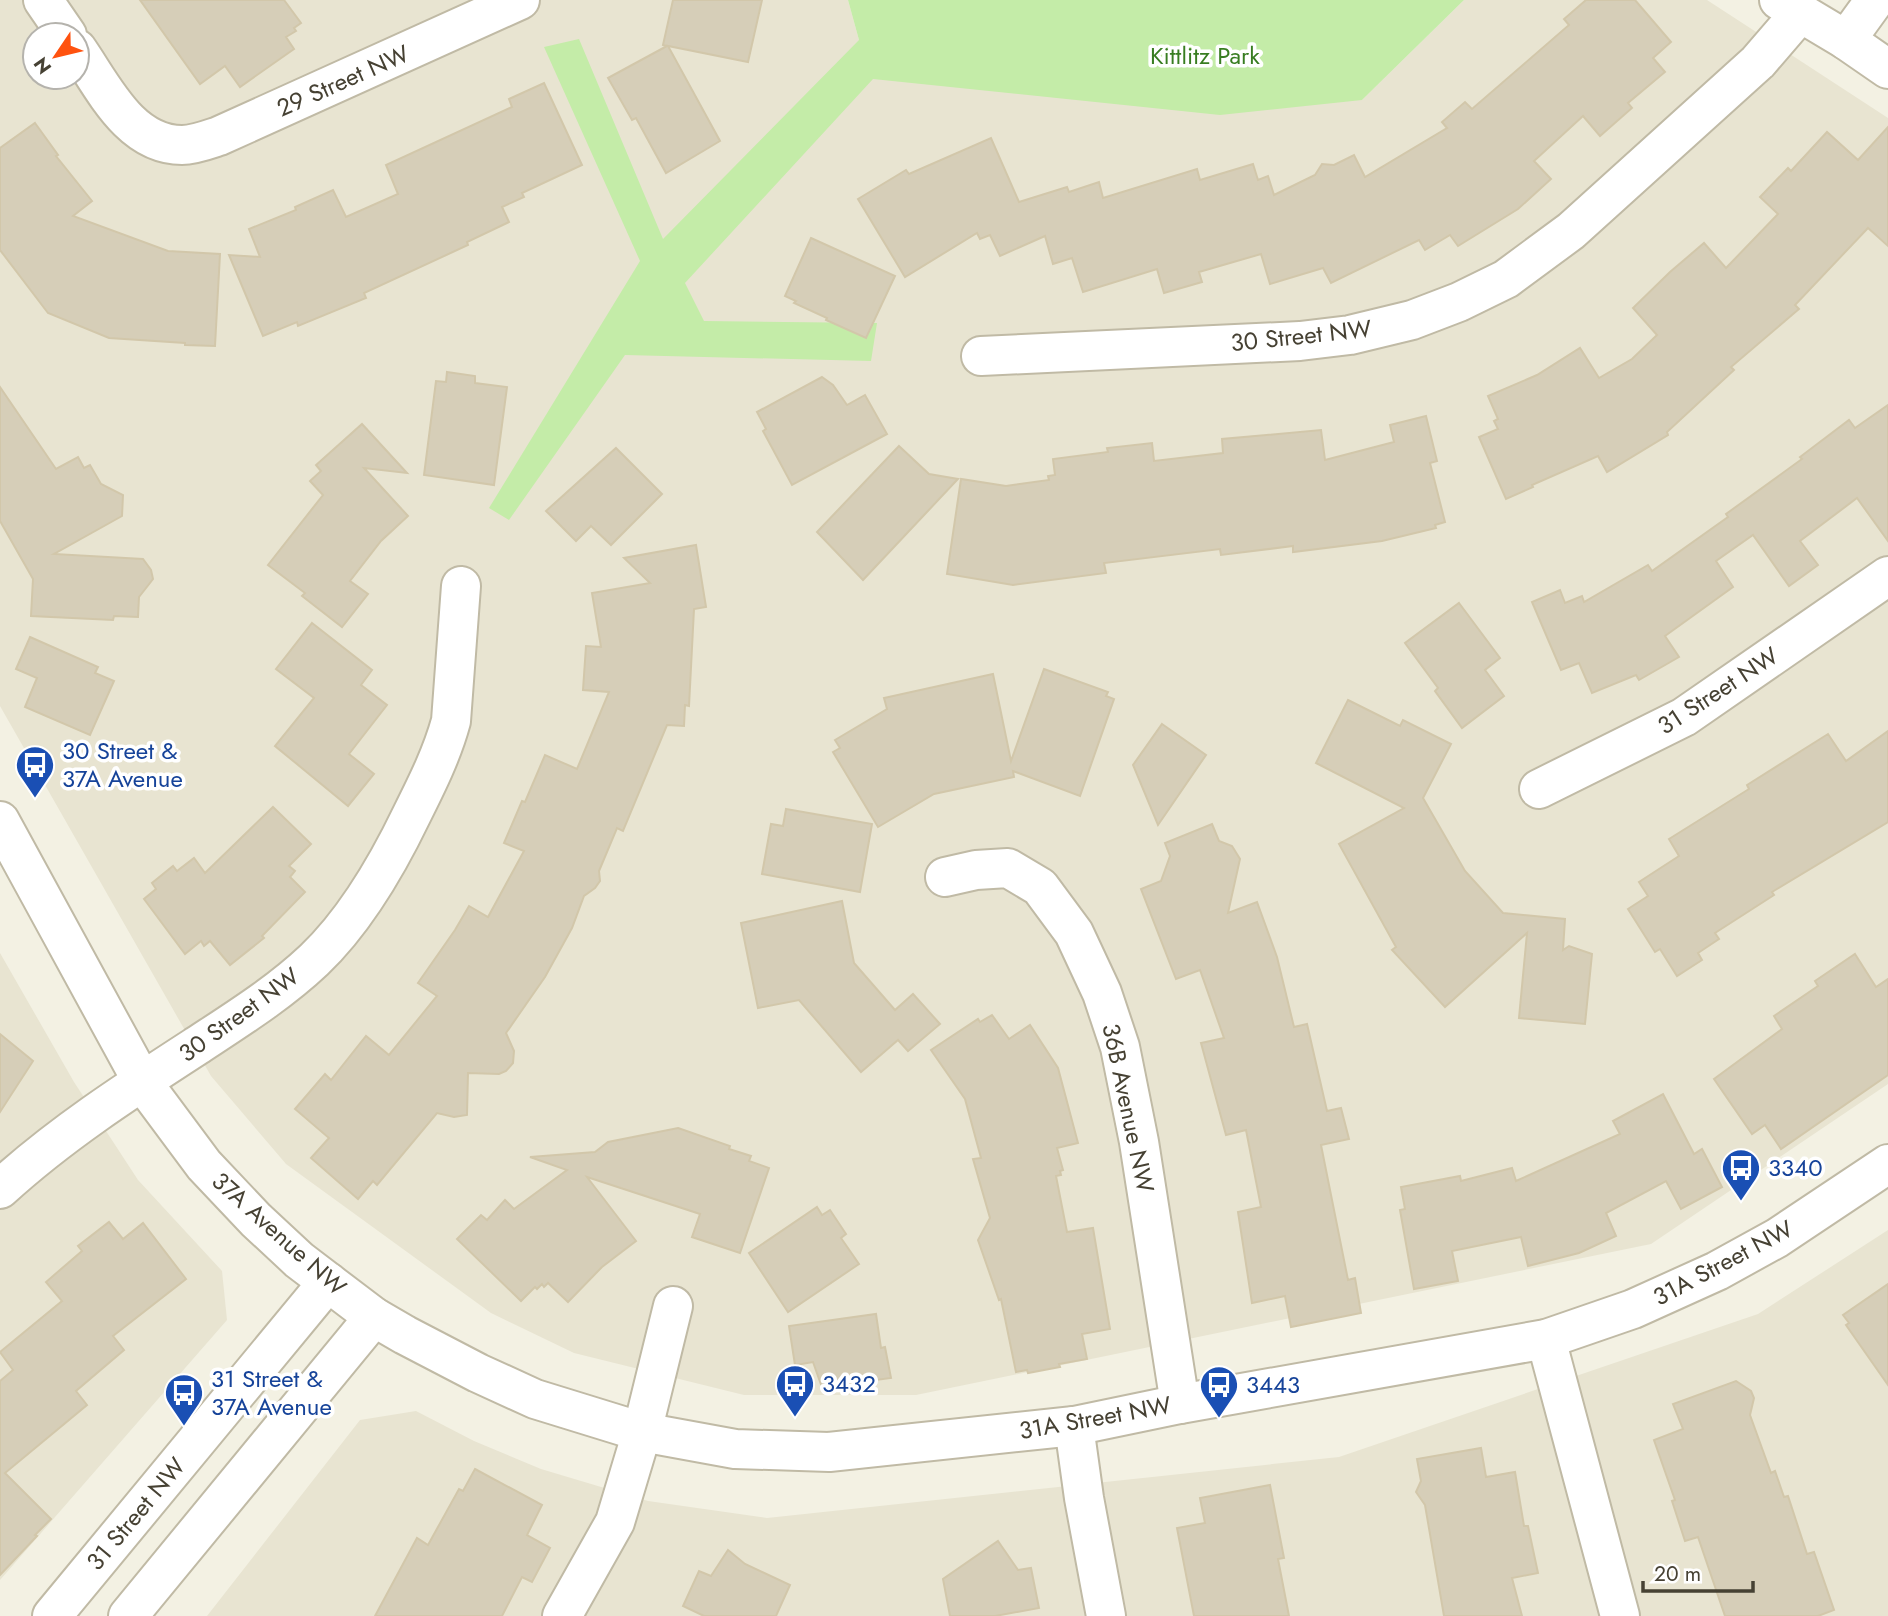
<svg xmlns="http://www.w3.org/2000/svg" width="1888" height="1616" font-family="Jost,sans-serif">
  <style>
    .residential { fill: #e8e4d1; fill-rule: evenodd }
    .green { fill: #c4eca8 }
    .building { fill: #d6ceb8; stroke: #d2c7aa; stroke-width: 2 }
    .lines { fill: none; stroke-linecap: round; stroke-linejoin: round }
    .minor-casing { stroke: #c0baa5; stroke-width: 42 }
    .minor { stroke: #fff; stroke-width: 38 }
    .labels { text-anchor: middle; stroke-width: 7; stroke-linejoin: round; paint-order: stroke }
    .park-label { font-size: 24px; fill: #387d21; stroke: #fff }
    .street-label { font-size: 24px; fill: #464133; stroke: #fff }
    .transit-label { font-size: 24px; fill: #164399; stroke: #fff; text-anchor: start }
  </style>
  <rect width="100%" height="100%" fill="#f3f1e3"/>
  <g class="residential">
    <path d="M0,0h848l11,40 503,60 102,-100h243l181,118v966l-237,160 -735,151h-172l-170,-42 -83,-40 -205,-149 -75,-88 -211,-370zM35,35h42v42h-42z"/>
    <polygon points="0,953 74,1082 138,1180 222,1271 227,1320 0,1580"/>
    <polygon points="1888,1230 1888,1616 207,1616 360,1420 416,1411 474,1441 541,1469 648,1501 767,1518 1339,1457 1758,1314"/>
  </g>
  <polygon class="green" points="848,0 1464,0 1362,100 1220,115 873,79 685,283 704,321 877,323 871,361 625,355 509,520 489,508 640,261 544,47 579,39 663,239 859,40"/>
  <g class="building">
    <polygon points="140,0 284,0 301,23 294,28 296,31 286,37 294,49 240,87 225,66 200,84"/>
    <polygon points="673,0 762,0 748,62 668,46 720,141 666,173 636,118 632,120 608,78 667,46 663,45"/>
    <polygon points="1586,0 1635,0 1671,42 1653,58 1665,72 1628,103 1632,108 1600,136 1583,116 1534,161 1551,179 1518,209 1458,246 1450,235 1425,250 1419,240 1331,283 1323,268 1270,284 1261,254 1199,272 1202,282 1164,293 1157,269 1083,292 1072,258 1053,264 1045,236 1000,256 990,235 980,239 977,233 905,277 858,199 906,170 909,174 991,138 1019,202 1067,187 1069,192 1099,182 1103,198 1197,169 1200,180 1253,164 1258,180 1268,176 1274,195 1315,175 1322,164 1334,165 1354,155 1365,177 1447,128 1442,122 1465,102 1472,109 1569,25 1564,19"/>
    <polygon points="544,83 582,165 522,193 524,197 502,207 509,222 467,242 468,245 364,293 366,298 298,326 297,322 263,336 229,255 260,257 249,229 296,210 295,207 333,190 346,217 398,194 386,165 512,107 509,99"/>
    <polygon points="35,123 58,155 56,156 92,201 73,216 168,251 220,254 215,346 185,345 185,343 109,338 48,313 0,250 0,148"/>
    <polygon points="1888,127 1888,246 1868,228 1795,305 1799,309 1731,367 1734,370 1667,432 1668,435 1607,472 1598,456 1532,485 1533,487 1506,499 1479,437 1498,429 1494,421 1498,419 1488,396 1537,375 1580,348 1599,378 1632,359 1657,335 1633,308 1670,272 1704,243 1726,268 1778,214 1760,197 1788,168 1791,171 1827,132 1858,160"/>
    <polygon points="811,238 895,276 866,338 826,320 827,318 794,303 796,301 785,296"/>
    <polygon points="447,372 475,376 475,383 507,387 494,485 424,475 436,381 446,382"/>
    <polygon points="822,377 833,385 847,405 865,395 887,434 792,485 763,431 766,429 757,412"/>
    <polygon points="0,387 56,469 78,457 84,468 90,465 101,484 123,495 122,516 54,554 143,559 151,570 153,579 139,597 138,617 114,616 113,620 31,616 33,579 0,521"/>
    <polygon points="1888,405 1888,541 1857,498 1800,541 1818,565 1789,586 1753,535 1716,561 1733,587 1665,636 1679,657 1639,680 1636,675 1592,693 1579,663 1561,670 1532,602 1560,590 1565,603 1582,596 1584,602 1648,565 1652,571 1728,517 1726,514 1802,459 1800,457 1849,420 1855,428"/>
    <polygon points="1426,416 1437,461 1430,463 1445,522 1435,525 1436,528 1382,541 1293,552 1293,546 1221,555 1220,549 1104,563 1106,573 1013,585 947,574 961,479 1006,486 1049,480 1048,476 1055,475 1053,459 1108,452 1107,448 1152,443 1154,461 1223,453 1222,439 1321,430 1325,460 1394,442 1390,425"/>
    <polygon points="362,424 407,473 364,468 408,516 381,541 350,581 368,594 342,627 302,596 305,593 268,565 323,495 310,481 321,471 316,465"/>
    <polygon points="899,446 929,474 958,479 863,580 817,532"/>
    <polygon points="616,448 662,494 611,545 591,526 576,541 546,511"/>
    <polygon points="696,545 706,607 694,609 689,706 685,705 684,726 667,725 623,831 617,828 599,871 600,881 595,888 584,896 572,928 545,977 506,1033 514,1051 513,1063 506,1071 499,1074 468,1073 467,1115 454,1117 437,1113 377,1185 373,1181 358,1199 311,1158 329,1138 295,1109 325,1074 331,1080 366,1036 389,1055 437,996 418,983 455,930 469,906 488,917 524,851 504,843 522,801 525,802 545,755 577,769 609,692 583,690 586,646 601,647 592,593 650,583 624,558"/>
    <polygon points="1459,603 1500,658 1485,670 1504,696 1462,728 1435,691 1438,688 1405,643"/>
    <polygon points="312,623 372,670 361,685 387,705 349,754 374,774 348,806 275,746 314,698 276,669"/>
    <polygon points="30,637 98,667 95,673 114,681 90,735 25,707 37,678 16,669"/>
    <polygon points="1044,669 1108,692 1106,696 1114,699 1080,796 1013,771 1014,777 934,794 878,827 833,752 840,748 835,740 887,709 884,698 993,674 1011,761"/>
    <polygon points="1348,700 1400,726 1403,720 1451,744 1423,798 1465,871 1503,913 1565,919 1563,950 1569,946 1592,954 1585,1024 1519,1018 1527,933 1445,1007 1392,950 1396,947 1339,844 1404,808 1316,763"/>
    <polygon points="1162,724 1206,755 1158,825 1133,765"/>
    <polygon points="1888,731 1888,822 1772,892 1774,895 1715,933 1719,939 1698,953 1702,960 1677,976 1660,949 1655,952 1628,909 1648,896 1639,882 1679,856 1669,839 1749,789 1747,785 1828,734 1846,761"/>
    <polygon points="273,807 311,844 289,866 295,871 290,877 305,892 262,936 264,938 230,965 210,941 204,946 201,941 185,954 144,899 156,889 152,883 173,866 177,871 194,858 205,873"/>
    <polygon points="786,809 872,824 860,892 762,874 771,824 783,826"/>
    <polygon points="1212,824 1219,841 1232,846 1240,859 1228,913 1257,902 1277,957 1294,1027 1307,1024 1327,1111 1341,1108 1349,1139 1321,1145 1348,1280 1355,1278 1361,1313 1291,1327 1285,1296 1252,1303 1238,1212 1261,1207 1246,1130 1226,1135 1201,1043 1224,1038 1200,970 1176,979 1141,889 1161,881 1170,856 1165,843"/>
    <polygon points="842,901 854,963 895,1010 913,994 940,1024 908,1051 898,1040 861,1072 799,1000 758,1008 741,923"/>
    <polygon points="1855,954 1876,987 1888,979 1888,1075 1781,1149 1765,1125 1752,1134 1714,1079 1782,1029 1774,1016 1818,986 1815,981"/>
    <polygon points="992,1015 1009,1039 1030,1025 1058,1068 1078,1143 1057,1148 1063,1170 1060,1171 1061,1175 1056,1176 1067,1232 1093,1228 1110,1329 1082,1334 1087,1359 1059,1364 1060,1367 1028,1373 1027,1370 1016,1372 1001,1299 999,1300 978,1240 990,1218 973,1159 981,1158 965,1099 931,1050 978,1019 980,1022"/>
    <polygon points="0,1034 33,1061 0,1112"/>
    <polygon points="1663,1094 1694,1154 1702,1149 1722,1187 1681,1209 1666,1181 1606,1213 1616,1236 1579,1253 1528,1266 1521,1237 1452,1251 1458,1281 1414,1289 1400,1210 1405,1209 1401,1187 1460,1176 1461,1181 1512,1168 1516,1181 1620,1134 1613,1121"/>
    <polygon points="678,1128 730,1146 729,1149 751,1156 749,1161 769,1168 740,1253 692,1237 700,1214 587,1177 636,1241 602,1267 568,1302 548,1283 544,1287 542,1284 537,1289 535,1287 521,1301 457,1239 481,1215 487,1220 505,1200 514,1209 567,1170 530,1157 595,1152 608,1142"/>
    <polygon points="817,1207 822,1215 830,1210 846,1234 841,1238 859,1264 788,1312 749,1253"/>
    <polygon points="109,1222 123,1239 143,1223 186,1279 113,1336 124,1350 76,1391 87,1405 5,1473 51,1519 35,1535 37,1536 0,1575 0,1381 13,1370 0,1352 62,1301 46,1282 82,1251 78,1246"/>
    <polygon points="1888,1284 1888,1385 1846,1325 1849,1323 1843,1315"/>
    <polygon points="876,1314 881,1348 885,1347 891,1378 839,1385 824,1393 813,1362 795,1365 789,1326"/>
    <polygon points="1736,1381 1751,1391 1754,1398 1750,1415 1771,1473 1775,1471 1784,1497 1788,1496 1807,1554 1814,1552 1834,1610 1818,1616 1725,1616 1698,1537 1685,1541 1672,1501 1675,1500 1654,1440 1683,1429 1673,1404"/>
    <polygon points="1481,1448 1486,1477 1515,1472 1524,1526 1528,1526 1538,1573 1512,1578 1522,1616 1444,1616 1425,1505 1416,1492 1421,1481 1417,1459"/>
    <polygon points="475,1469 542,1505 527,1535 550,1548 532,1582 522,1577 502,1616 375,1616 417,1538 428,1545 459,1489 463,1491"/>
    <polygon points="1270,1485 1284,1558 1278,1559 1289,1616 1194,1616 1177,1528 1205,1523 1200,1498"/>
    <polygon points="998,1541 1018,1570 1031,1568 1039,1608 995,1616 950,1616 943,1579"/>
    <polygon points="728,1550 745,1564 790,1585 776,1616 704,1616 683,1606 699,1571 711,1576"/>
  </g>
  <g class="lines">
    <g class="minor-casing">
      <g id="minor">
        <polyline points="43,0 67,35"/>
        <polyline points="1779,0 1846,40 1888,69"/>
        <polyline points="1846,40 1875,0"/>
        <path d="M77,49c26,37 52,96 105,96 12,0 25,-5 37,-9l301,-136"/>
        <polyline points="981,356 1300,341 1350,335 1412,320 1459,302 1506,279 1571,231 1758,62 1801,12"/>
        <polyline points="1539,789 1684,717 1888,576"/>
        <polyline points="0,821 143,1083 204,1165 256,1220 299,1260 374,1317 405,1335 478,1373 535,1399 642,1432 735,1449 829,1452 1074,1426 1180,1404 1546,1339 1633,1309 1717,1271 1777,1238 1888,1164"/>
        <polyline points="945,877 976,870 1008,868 1040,887 1074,933 1102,993 1120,1047 1139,1142 1180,1404"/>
        <path d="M0,1189c60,-55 130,-100 198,-144 41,-27 81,-52 116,-85 42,-40 73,-94 98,-146 15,-30 30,-60 39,-93l10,-135"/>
        <polyline points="1546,1339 1620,1616"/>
        <polyline points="1074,1426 1084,1498 1106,1616"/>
        <polyline points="52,1616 328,1282"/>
        <polyline points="128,1616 374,1317"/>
        <polyline points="562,1616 615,1522 642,1432 673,1306"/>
      </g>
    </g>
    <use href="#minor" class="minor"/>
  </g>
  <defs>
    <g id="bus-pin" transform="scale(2.0125)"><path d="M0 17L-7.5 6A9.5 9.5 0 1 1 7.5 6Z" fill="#1a4fb4" stroke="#fff"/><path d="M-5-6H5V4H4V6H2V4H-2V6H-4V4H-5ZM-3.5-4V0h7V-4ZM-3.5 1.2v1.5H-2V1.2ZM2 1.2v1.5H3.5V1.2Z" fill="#fff"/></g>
  </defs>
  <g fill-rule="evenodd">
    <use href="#bus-pin" x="35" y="765"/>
    <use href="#bus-pin" x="1741" y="1168"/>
    <use href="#bus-pin" x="795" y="1384"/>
    <use href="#bus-pin" x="1219" y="1385"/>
    <use href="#bus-pin" x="184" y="1393"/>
  </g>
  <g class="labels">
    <g class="park-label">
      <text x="1205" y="64">Kittlitz Park</text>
    </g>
    <g class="street-label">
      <text transform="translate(343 81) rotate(-24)" y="8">29 Street NW</text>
      <text transform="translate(1301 336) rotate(-6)" y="8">30 Street NW</text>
      <text transform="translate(1718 691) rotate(-33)" y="8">31 Street NW</text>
      <text transform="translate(239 1015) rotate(-36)" y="8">30 Street NW</text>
      <text transform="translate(1128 1108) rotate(78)" y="8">36B Avenue NW</text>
      <text transform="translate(279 1234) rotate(42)" y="8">37A Avenue NW</text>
      <text transform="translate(1723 1263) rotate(-28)" y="8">31A Street NW</text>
      <text transform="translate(1095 1418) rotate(-10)" y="8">31A Street NW</text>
      <text transform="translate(136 1514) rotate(-50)" y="8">31 Street NW</text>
    </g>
    <g class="transit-label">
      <text x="62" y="759">30 Street &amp;<tspan x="62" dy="28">37A Avenue</tspan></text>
      <text x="1768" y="1176">3340</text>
      <text x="211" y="1387">31 Street &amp;<tspan x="211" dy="28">37A Avenue</tspan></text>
      <text x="822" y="1392">3432</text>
      <text x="1246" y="1393">3443</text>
    </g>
  </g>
  <g transform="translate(56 56) rotate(235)"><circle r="33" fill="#ffffff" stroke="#b5b3ad" stroke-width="2"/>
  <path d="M0-5L12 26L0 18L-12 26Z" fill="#ff520f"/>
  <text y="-10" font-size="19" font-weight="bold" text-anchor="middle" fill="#464133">N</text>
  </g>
  <path d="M1643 1581v10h110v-10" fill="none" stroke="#464133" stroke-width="3.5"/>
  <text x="1654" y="1581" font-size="21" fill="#464133" stroke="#ffffff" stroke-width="5" paint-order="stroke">20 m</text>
</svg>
